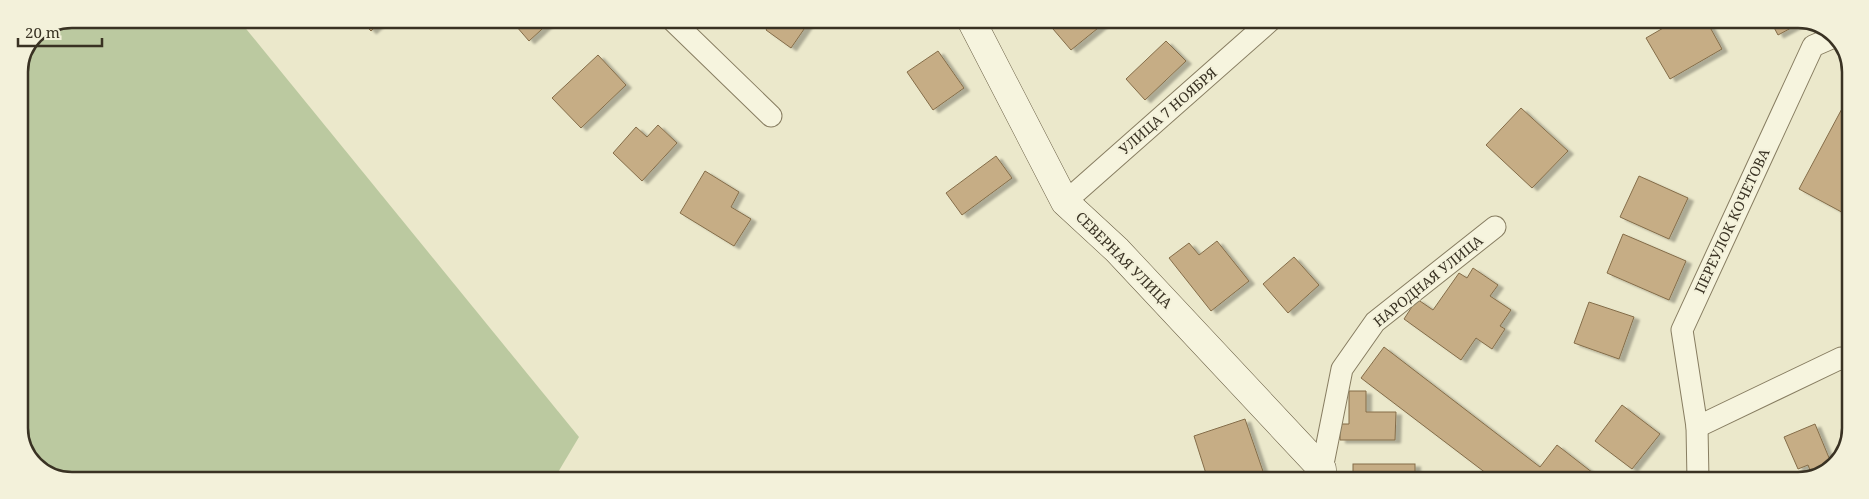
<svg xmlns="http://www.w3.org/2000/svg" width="1869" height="499" font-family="'Noto Serif',serif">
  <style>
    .green { fill: #bbc9a0 }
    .building { fill: #c6ad85; stroke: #846d49; filter: url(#shadow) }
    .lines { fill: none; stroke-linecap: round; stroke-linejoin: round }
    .street-casing { stroke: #877d61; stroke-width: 23 }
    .secondary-casing { stroke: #695e44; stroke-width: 29 }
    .street { stroke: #f6f4de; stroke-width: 21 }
    .secondary { stroke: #f6f4de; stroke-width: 28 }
    .labels { text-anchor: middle; stroke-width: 4; stroke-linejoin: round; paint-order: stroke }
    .street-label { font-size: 14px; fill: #393223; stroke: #f3f1da }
    .rim { fill: none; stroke: #393223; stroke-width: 2.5 }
  </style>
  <defs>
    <filter id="shadow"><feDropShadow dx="5.5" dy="3" stdDeviation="1" flood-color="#0004"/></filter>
  </defs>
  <rect width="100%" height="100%" fill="#ebe8cb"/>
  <polygon class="green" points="72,19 238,19 579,437 554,479 58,479 32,462 19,431 19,72 35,34"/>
  <g class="building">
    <polygon points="359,19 384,19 371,31"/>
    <polygon points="510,19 553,19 529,41"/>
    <polygon points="773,19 811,19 791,48 766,30"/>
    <polygon points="1051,20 1108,20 1071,50 1047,22"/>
    <polygon points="1677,20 1683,20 1688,28 1701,20 1706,20 1722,49 1670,79 1646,38"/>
    <polygon points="1770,20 1806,20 1778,35"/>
    <polygon points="1166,41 1186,61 1145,100 1126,79"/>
    <polygon points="938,51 964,88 933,110 907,72"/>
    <polygon points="598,55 626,85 581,128 552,98"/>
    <polygon points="1845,103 1850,105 1849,216 1799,189"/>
    <polygon points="1521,108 1568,151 1532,188 1486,145"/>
    <polygon points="658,125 677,143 642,181 613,153 636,127 647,137"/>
    <polygon points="996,156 1012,178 962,215 946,193"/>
    <polygon points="705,171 739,192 731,207 751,219 734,246 680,213"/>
    <polygon points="1639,176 1688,198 1669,239 1620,217"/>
    <polygon points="1623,234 1686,261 1669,300 1607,273"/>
    <polygon points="1217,241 1249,281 1211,311 1169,258 1189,243 1199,255"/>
    <polygon points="1294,257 1319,285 1288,313 1263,284"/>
    <polygon points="1473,268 1498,285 1490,296 1511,310 1500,326 1505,329 1492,349 1476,338 1461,360 1404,319 1417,299 1433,310 1459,273 1467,278"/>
    <polygon points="1589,302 1634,317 1619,359 1574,343"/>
    <polygon points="1384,347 1540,467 1557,445 1602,480 1495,480 1361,378"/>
    <polygon points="1349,391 1366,391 1366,412 1396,412 1395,440 1340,440 1340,424 1349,424"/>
    <polygon points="1622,405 1660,434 1632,469 1595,441"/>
    <polygon points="1245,419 1266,480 1208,480 1194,436"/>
    <polygon points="1815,424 1832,465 1830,469 1812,475 1808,465 1798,469 1784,437"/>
    <rect x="1353" y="464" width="62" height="16"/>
  </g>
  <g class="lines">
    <g class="street-casing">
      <g id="street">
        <polyline points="671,19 771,116"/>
        <polyline points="1065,202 1271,20"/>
        <polyline points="1697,427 1841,358 1849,362"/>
        <polyline points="1322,469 1342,369 1375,322 1495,227"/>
        <polyline points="1698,480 1697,427 1682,330 1813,46 1836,36"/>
      </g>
    </g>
    <g class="secondary-casing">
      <polyline id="secondary" points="971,20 1065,202 1117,250 1322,469 1322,480"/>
    </g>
    <use href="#street" class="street"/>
    <use href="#secondary" class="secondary"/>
  </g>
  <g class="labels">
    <g class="street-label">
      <text transform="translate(1168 111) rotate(-41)" y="5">УЛИЦА 7 НОЯБРЯ</text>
      <text transform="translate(1732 221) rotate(-65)" y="5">ПЕРЕУЛОК КОЧЕТОВА</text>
      <text transform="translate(1124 260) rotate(45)" y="5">СЕВЕРНАЯ УЛИЦА</text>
      <text transform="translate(1428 281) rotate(-39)" y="5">НАРОДНАЯ УЛИЦА</text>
    </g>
  </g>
  <path d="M0 0H1869V499H0ZM72 28H1798A44 44 0 0 1 1842 72V428A44 44 0 0 1 1798 472H72A44 44 0 0 1 28 428V72A44 44 0 0 1 72 28Z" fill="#f3f1da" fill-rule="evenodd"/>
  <path class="rim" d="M72 28H1798A44 44 0 0 1 1842 72V428A44 44 0 0 1 1798 472H72A44 44 0 0 1 28 428V72A44 44 0 0 1 72 28Z"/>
  <path d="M18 38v8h84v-8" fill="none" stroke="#393223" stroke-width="2.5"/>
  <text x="25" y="38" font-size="15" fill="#393223" stroke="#f3f1da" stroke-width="4" paint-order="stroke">20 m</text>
</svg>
